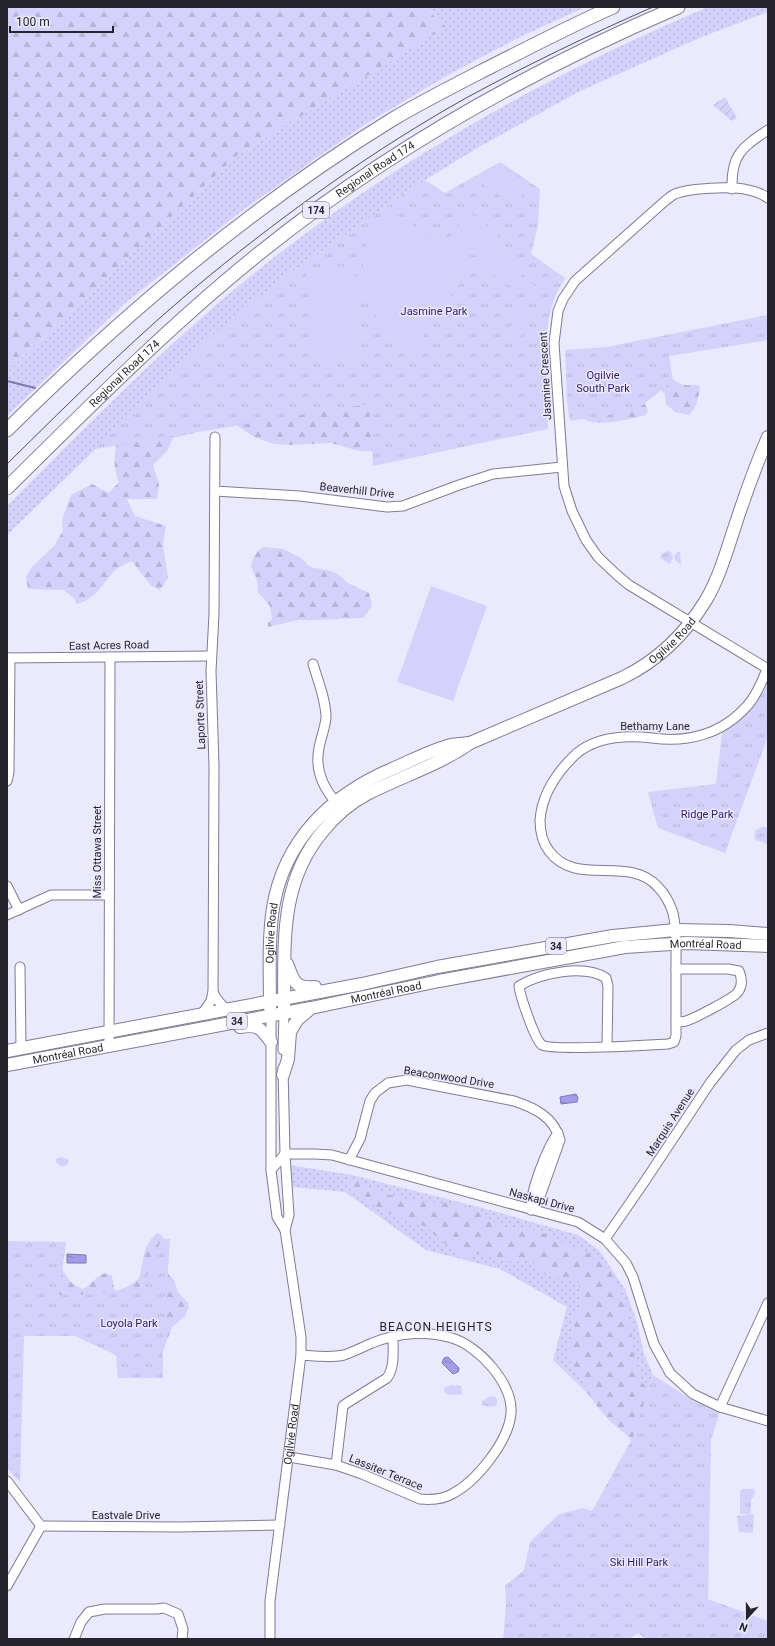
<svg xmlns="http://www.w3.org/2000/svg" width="775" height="1646" font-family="Roboto,sans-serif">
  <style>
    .grass { fill: url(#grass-dots) }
    .forest { fill: url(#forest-firs) }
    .park { fill: url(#park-tufts) }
    .garden { fill: url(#garden-furrows) }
    .pitch { fill: #d4d2fb }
    .water { fill: url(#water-ripples); stroke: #7e78b0 }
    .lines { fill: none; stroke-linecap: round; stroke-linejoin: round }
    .stream { stroke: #7e78b0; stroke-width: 2 }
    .minor-casing { stroke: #7e7d93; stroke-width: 11 }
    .major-casing { stroke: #7e7d93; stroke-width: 14 }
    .highway-casing { stroke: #7e7d93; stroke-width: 15 }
    .minor { stroke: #fff; stroke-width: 9 }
    .major { stroke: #fff; stroke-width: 12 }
    .highway { stroke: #fff; stroke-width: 13 }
    .tram { stroke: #51505b; stroke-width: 1 }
    .labels { text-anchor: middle; stroke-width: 3; stroke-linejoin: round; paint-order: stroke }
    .shield { fill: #eae9fd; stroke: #61606c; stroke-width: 1 }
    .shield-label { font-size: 10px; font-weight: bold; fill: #26252e }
    .street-label { font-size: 11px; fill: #26252e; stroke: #eae9fd }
    .park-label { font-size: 11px; fill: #311971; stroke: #eae9fd }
    .neighbourhood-label { font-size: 12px; letter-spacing: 1px; fill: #26252e; stroke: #eae9fd }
  </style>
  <defs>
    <pattern id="grass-dots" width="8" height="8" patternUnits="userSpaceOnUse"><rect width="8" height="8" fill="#d4d2fb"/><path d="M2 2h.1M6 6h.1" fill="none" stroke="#b6b4d7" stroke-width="1.8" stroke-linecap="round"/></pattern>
    <pattern id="forest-firs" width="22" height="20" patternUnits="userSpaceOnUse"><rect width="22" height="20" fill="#d4d2fb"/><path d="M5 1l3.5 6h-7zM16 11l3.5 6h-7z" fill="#b6b4d7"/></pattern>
    <pattern id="park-tufts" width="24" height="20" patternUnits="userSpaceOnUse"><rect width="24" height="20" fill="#d4d2fb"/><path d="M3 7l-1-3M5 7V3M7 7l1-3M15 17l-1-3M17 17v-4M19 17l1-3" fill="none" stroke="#b6b4d7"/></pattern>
    <pattern id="garden-furrows" width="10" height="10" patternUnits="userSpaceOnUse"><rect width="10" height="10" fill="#d4d2fb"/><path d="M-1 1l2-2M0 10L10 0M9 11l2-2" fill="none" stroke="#b6b4d7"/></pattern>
    <pattern id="water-ripples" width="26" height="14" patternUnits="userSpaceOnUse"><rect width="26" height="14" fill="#a49ce8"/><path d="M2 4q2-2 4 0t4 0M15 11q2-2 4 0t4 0" fill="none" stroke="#857fbc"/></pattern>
  </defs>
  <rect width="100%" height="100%" fill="#eae9fd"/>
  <g class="grass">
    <polygon points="424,7 585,7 518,38 448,75 364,125 305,166 243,210 124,304 7,416 7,372 235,157 445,27"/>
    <path d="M708,7h60v5l-64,24 -126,56 -99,55 -54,33 -146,101 -57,46 -28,25 -24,25 -163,158v-29c90,-90 180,-183 282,-260 129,-98 270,-176 419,-239z"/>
    <polygon points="289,1165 352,1175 479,1207 578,1235 599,1250 625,1289 637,1322 644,1354 653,1375 633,1437 553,1360 567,1307 500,1269 426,1250 345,1192 293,1187"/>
  </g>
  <g class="forest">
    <polygon points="7,7 424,7 446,27 235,157 7,372"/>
    <path d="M279,281l50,91 99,78 -69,1 -28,-8 -42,2 -14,-1 -19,-6 -28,-18 -31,6 -2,7 -22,5 -6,13 -14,14 6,19 -2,15h-30l8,17 31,10 -3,19 5,33 -8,12 -9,-4 -19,-25c-4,2 -10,4 -14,7 -14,12 -22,33 -42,36l-1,-5 -11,-9 -36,-1 -2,-12 6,-10 22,-21 9,-15 -1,-11 9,-25 21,-11 17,9 10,-11c-6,-14 -5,-27 -2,-41l77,-89 28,-25z"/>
    <path d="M666,355l-2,15c6,6 12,14 21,15 5,1 8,-1 15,1 -1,10 -3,22 -11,29l-14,-3 -9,-8 -1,-10 -7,-6 -16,10 6,12 -2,5c-16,4 -45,12 -60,5 -5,-2 -9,-7 -14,-9z"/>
    <polygon points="264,547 283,549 301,558 310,567 331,571 338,574 348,583 369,593 372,606 363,618 317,620 298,620 268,627 268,623 272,619 270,606 258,592 257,580 251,566 253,558 258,551"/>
    <path d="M349,1180l41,15 34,7 36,2 17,7 17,12 8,4 6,1 9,-1 19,3 37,17 9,2 26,17 9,17 11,29 5,32 1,12 9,28 8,7 12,7 10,8 20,20 3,5 -2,21 4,26v20l-8,23 -6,8 -17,15 -28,11 -10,1 -19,-8 -4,-6 -4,-4 -9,-3 -15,-2 -17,6 -11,8 -18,7 4,-13 8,-12 20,-13 10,-3 17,-1 13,-6 16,-26 14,-17 -4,-25 -19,-16 -11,-12 -14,-19v-8l-15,-19 -3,-17 3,-10 1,-16 2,-6 8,-9 -3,-9v-15l-31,-6 -18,-16c-22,4 -29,1 -49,-8l-14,7 -27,-19 -13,-13 -24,-8 -44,-21 -9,-8 -3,-7z"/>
    <path d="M157,1233l4,2 6,9 -2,23 3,7 6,6 4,12 10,11 1,4 -4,9 -13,11 -8,22 -5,3 -128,-29 31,-55c4,10 11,18 21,21 9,-5 13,-13 23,-16l6,3 2,13 3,2c7,-3 17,-7 22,-13 1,-2 2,-6 2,-9 5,-17 1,-22 16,-36z"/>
  </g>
  <g class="park">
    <path d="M500,162l40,27 -2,37 -7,28 34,24c-4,8 -10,16 -12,25 -12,37 -5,88 -5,126l-175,37 -4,-62 -274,45 75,-72 24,-25 28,-25 57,-46 146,-101 20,13z"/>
    <polygon points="768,315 768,340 669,356 673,381 635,411 570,421 567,403 565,350 606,347"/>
    <polygon points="669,551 671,552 673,558 670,564 660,558 663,553"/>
    <polygon points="677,552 680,552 681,565 675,560 674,556"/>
    <path d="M768,680v56l-43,117 -67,-25 -10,-36 68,-8 6,-51c22,-16 34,-29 46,-53z"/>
    <polygon points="764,826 768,829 768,844 756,840 754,837 756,830"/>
    <polygon points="61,1157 68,1159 69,1161 67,1165 62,1167 56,1162 56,1159"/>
    <polygon points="161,1239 170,1239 163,1346 163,1378 118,1378 116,1355 75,1336 24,1336 20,1482 7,1468 7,1241 66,1242 59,1295 95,1294 140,1287 153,1264"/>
    <polygon points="653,1375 695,1402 717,1410 719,1416 711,1439 708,1599 768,1621 768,1639 646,1639 638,1633 629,1639 503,1639 506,1605 505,1586 524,1570 530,1542 559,1514 583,1508 592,1511 633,1437"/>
    <polygon points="451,1385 461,1386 462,1394 458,1395 445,1394 444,1388"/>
    <polygon points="493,1396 497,1399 497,1405 491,1407 482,1405 482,1401 488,1397"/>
    <polygon points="742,1489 754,1489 755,1495 751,1500 751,1514 740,1514 740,1492"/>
    <polygon points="754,1514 753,1533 739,1532 737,1516"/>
  </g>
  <polygon class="garden" points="725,97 737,118 732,121 713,105"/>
  <g class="pitch">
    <polygon points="494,170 525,190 515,206 484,185"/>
    <polygon points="388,209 470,263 471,267 413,350 392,335 378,319 366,299 362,286 362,271 368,240"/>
    <path d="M468,212l31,22 -15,22c-14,2 -24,-9 -35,-17z"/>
    <polygon points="493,250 524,271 513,288 481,266"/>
    <polygon points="354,265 363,358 316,362 306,270"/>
    <polygon points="524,279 539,288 533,297 519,288"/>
    <polygon points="523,308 534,316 517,341 506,334"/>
    <polygon points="431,586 487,606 453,701 397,682"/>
  </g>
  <g class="water">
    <polygon points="576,1094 578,1098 577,1102 561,1104 560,1097"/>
    <polygon points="67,1254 86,1255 86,1263 67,1263"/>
    <polygon points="448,1357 459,1368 458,1372 453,1374 442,1363 444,1358"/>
  </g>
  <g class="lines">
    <polyline class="stream" points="7,381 35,388"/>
    <g class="minor-casing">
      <g id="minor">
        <path d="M732,189c-1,-34 9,-41 36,-59"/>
        <path d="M768,198c-6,-4 -13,-7 -20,-8 -15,-4 -59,-2 -73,4 -3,1 -7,5 -10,7l-90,80 -12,18 -5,12 -4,32 10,143 8,25 14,29 12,17 19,18 12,10 139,84"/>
        <polyline points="215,491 300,496 387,507 403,506 459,485 493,474 562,467"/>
        <polyline points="7,658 211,656"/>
        <path d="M313,664c5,17 13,36 13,54 -1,10 -5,19 -7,30 -4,20 3,38 16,53"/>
        <polyline points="7,781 9,772 10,658"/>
        <polyline points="7,886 19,910"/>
        <polyline points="7,915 51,895 109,895"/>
        <polyline points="20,967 21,1049"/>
        <path d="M676,969h52l11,2c3,7 4,14 -1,21 -4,6 -43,26 -52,29 -3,1 -6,1 -10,0"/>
        <polyline points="213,992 216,998 226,1010"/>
        <polyline points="202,1014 211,1001 213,992 214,766 211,671 214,614 215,437"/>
        <polyline points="271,1015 271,1170 277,1217 285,1230"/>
        <polyline points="109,1046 110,657"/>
        <path d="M607,1046l1,-60 -2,-8c-22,-14 -66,-5 -87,8 1,10 16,54 23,59 10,6 108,0 126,-1l6,-2 2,-6c0,-24 0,-47 0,-71 0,-17 1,-35 -3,-52 -3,-9 -8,-19 -15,-26 -29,-33 -82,1 -109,-36 -7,-9 -9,-20 -9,-31 2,-26 18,-49 36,-66 21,-18 50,-19 76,-16 36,5 70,-4 95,-32 9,-10 15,-24 20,-37"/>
        <polyline points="283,1050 284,1013"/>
        <path d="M349,1160l11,-21 10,-38 5,-8 13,-10 19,-3 107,21c21,7 40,16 46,39l-23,65 -6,5"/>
        <polyline points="271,1170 285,1154 315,1154 332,1155 578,1222 605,1239 626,1263 633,1277 654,1344 670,1373 693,1394 720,1407 768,1421"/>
        <path d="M531,1210c-1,-19 16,-62 27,-77"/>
        <polyline points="605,1239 645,1181 710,1083 736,1050 749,1040 768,1033"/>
        <polyline points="720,1407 768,1303"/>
        <path d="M289,1457l47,8 26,9 58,25c11,1 22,1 32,-5 24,-12 57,-53 59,-81 2,-29 -32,-67 -59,-75 -26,-8 -55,-5 -80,5 -9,4 -19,9 -28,12 -14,3 -29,1 -43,0"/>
        <path d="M336,1465l7,-59 4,-3 40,-25c8,-11 6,-27 6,-41"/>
        <polyline points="7,1481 41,1526"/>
        <polyline points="41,1526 180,1527 280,1525"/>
        <polyline points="7,1586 41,1526"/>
        <polyline points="74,1639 81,1622 89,1612 105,1609 157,1609 164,1608 178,1614 183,1629 182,1639"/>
        <path id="s1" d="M270,1639v-38l31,-246v-18l-16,-107 4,-15 -4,-61 -2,-86"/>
      </g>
    </g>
    <g class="major-casing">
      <g id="major">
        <path d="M287,964c7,17 7,25 28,23"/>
        <path id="s2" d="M270,1008c0,-33 -2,-68 3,-100 11,-68 58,-113 119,-139 19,-8 39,-19 59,-24 6,-1 12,-1 18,-2"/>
        <path id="s3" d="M284,1013c1,-66 -6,-129 39,-182 12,-15 27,-28 44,-37 35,-18 72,-29 103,-51l152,-65c35,-17 64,-45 84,-78 13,-22 20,-47 28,-71 10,-31 21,-62 34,-92"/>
        <path d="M240,1027c18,-3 21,1 31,15"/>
        <polyline points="7,1051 362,984 437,967 613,936 675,930 729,931 768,934"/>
        <path id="s4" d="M7,1065l304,-57 128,-27 186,-34 62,-4 81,3"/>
        <polyline points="283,1075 288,1059 290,1032 297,1020 310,1009"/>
      </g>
    </g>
    <g class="highway-casing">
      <g id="highway">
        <path d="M7,430c118,-117 244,-224 386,-311 32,-19 66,-36 99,-53 40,-20 80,-41 121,-59"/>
        <path id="s5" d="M7,488c79,-78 158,-158 244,-228 128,-105 275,-188 427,-253"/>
      </g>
    </g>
    <use href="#minor" class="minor"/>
    <use href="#major" class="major"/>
    <use href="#highway" class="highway"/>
    <path class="tram" d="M7,464c66,-65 131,-130 202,-188 81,-66 166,-127 257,-178 61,-33 123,-63 187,-91"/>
  </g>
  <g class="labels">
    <g class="shield">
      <rect x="303" y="202" width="26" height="16" rx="3"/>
      <rect x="546" y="938" width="20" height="16" rx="3"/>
      <rect x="227" y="1013" width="20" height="16" rx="3"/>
    </g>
    <g class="shield-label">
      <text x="316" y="214">174</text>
      <text x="556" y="950">34</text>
      <text x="237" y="1025">34</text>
    </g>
    <g class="street-label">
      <text dy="4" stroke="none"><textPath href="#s5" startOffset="488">Regional Road 174</textPath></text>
      <text dy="4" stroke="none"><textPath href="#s5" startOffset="164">Regional Road 174</textPath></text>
      <text transform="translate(545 376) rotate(-93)" y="4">Jasmine Crescent</text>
      <text transform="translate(357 490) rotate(6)" y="4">Beaverhill Drive</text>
      <text dy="4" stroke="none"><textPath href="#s3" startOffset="592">Ogilvie Road</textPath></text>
      <text transform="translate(109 645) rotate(-1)" y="4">East Acres Road</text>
      <text transform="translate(200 715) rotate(-92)" y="4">Laporte Street</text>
      <text x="655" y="730">Bethamy Lane</text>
      <text transform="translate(97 852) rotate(-90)" y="4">Miss Ottawa Street</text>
      <text dy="4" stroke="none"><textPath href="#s2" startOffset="75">Ogilvie Road</textPath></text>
      <text dy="4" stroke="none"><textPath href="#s4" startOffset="710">Montréal Road</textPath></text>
      <text dy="4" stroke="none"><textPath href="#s4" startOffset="386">Montréal Road</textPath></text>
      <text dy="4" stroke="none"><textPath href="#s4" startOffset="62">Montréal Road</textPath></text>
      <text transform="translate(449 1077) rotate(9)" y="4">Beaconwood Drive</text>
      <text transform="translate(670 1122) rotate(-57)" y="4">Marquis Avenue</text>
      <text transform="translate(542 1200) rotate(15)" y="4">Naskapi Drive</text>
      <text dy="4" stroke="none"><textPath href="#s1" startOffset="206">Ogilvie Road</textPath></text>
      <text transform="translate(386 1472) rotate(22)" y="4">Lassiter Terrace</text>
      <text x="126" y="1519">Eastvale Drive</text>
    </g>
    <g class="park-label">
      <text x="434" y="315">Jasmine Park</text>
      <text x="603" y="379">Ogilvie<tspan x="603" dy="13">South Park</tspan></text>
      <text x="707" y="818">Ridge Park</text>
      <text x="129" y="1327">Loyola Park</text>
      <text x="639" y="1566">Ski Hill Park</text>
    </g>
    <g class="neighbourhood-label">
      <text x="436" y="1331">BEACON HEIGHTS</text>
    </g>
  </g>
  <rect width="775" height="1646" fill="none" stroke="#26252e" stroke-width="16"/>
  <g transform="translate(747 1618) rotate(201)" stroke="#eae9fd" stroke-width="3" paint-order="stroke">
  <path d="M0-3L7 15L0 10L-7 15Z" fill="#26252e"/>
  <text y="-6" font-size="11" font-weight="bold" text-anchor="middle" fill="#26252e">N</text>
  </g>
  <path d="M10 26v6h103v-6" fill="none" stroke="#26252e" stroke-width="2"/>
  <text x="16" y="26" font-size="12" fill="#26252e" stroke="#eae9fd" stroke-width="3" paint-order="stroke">100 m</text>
</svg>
